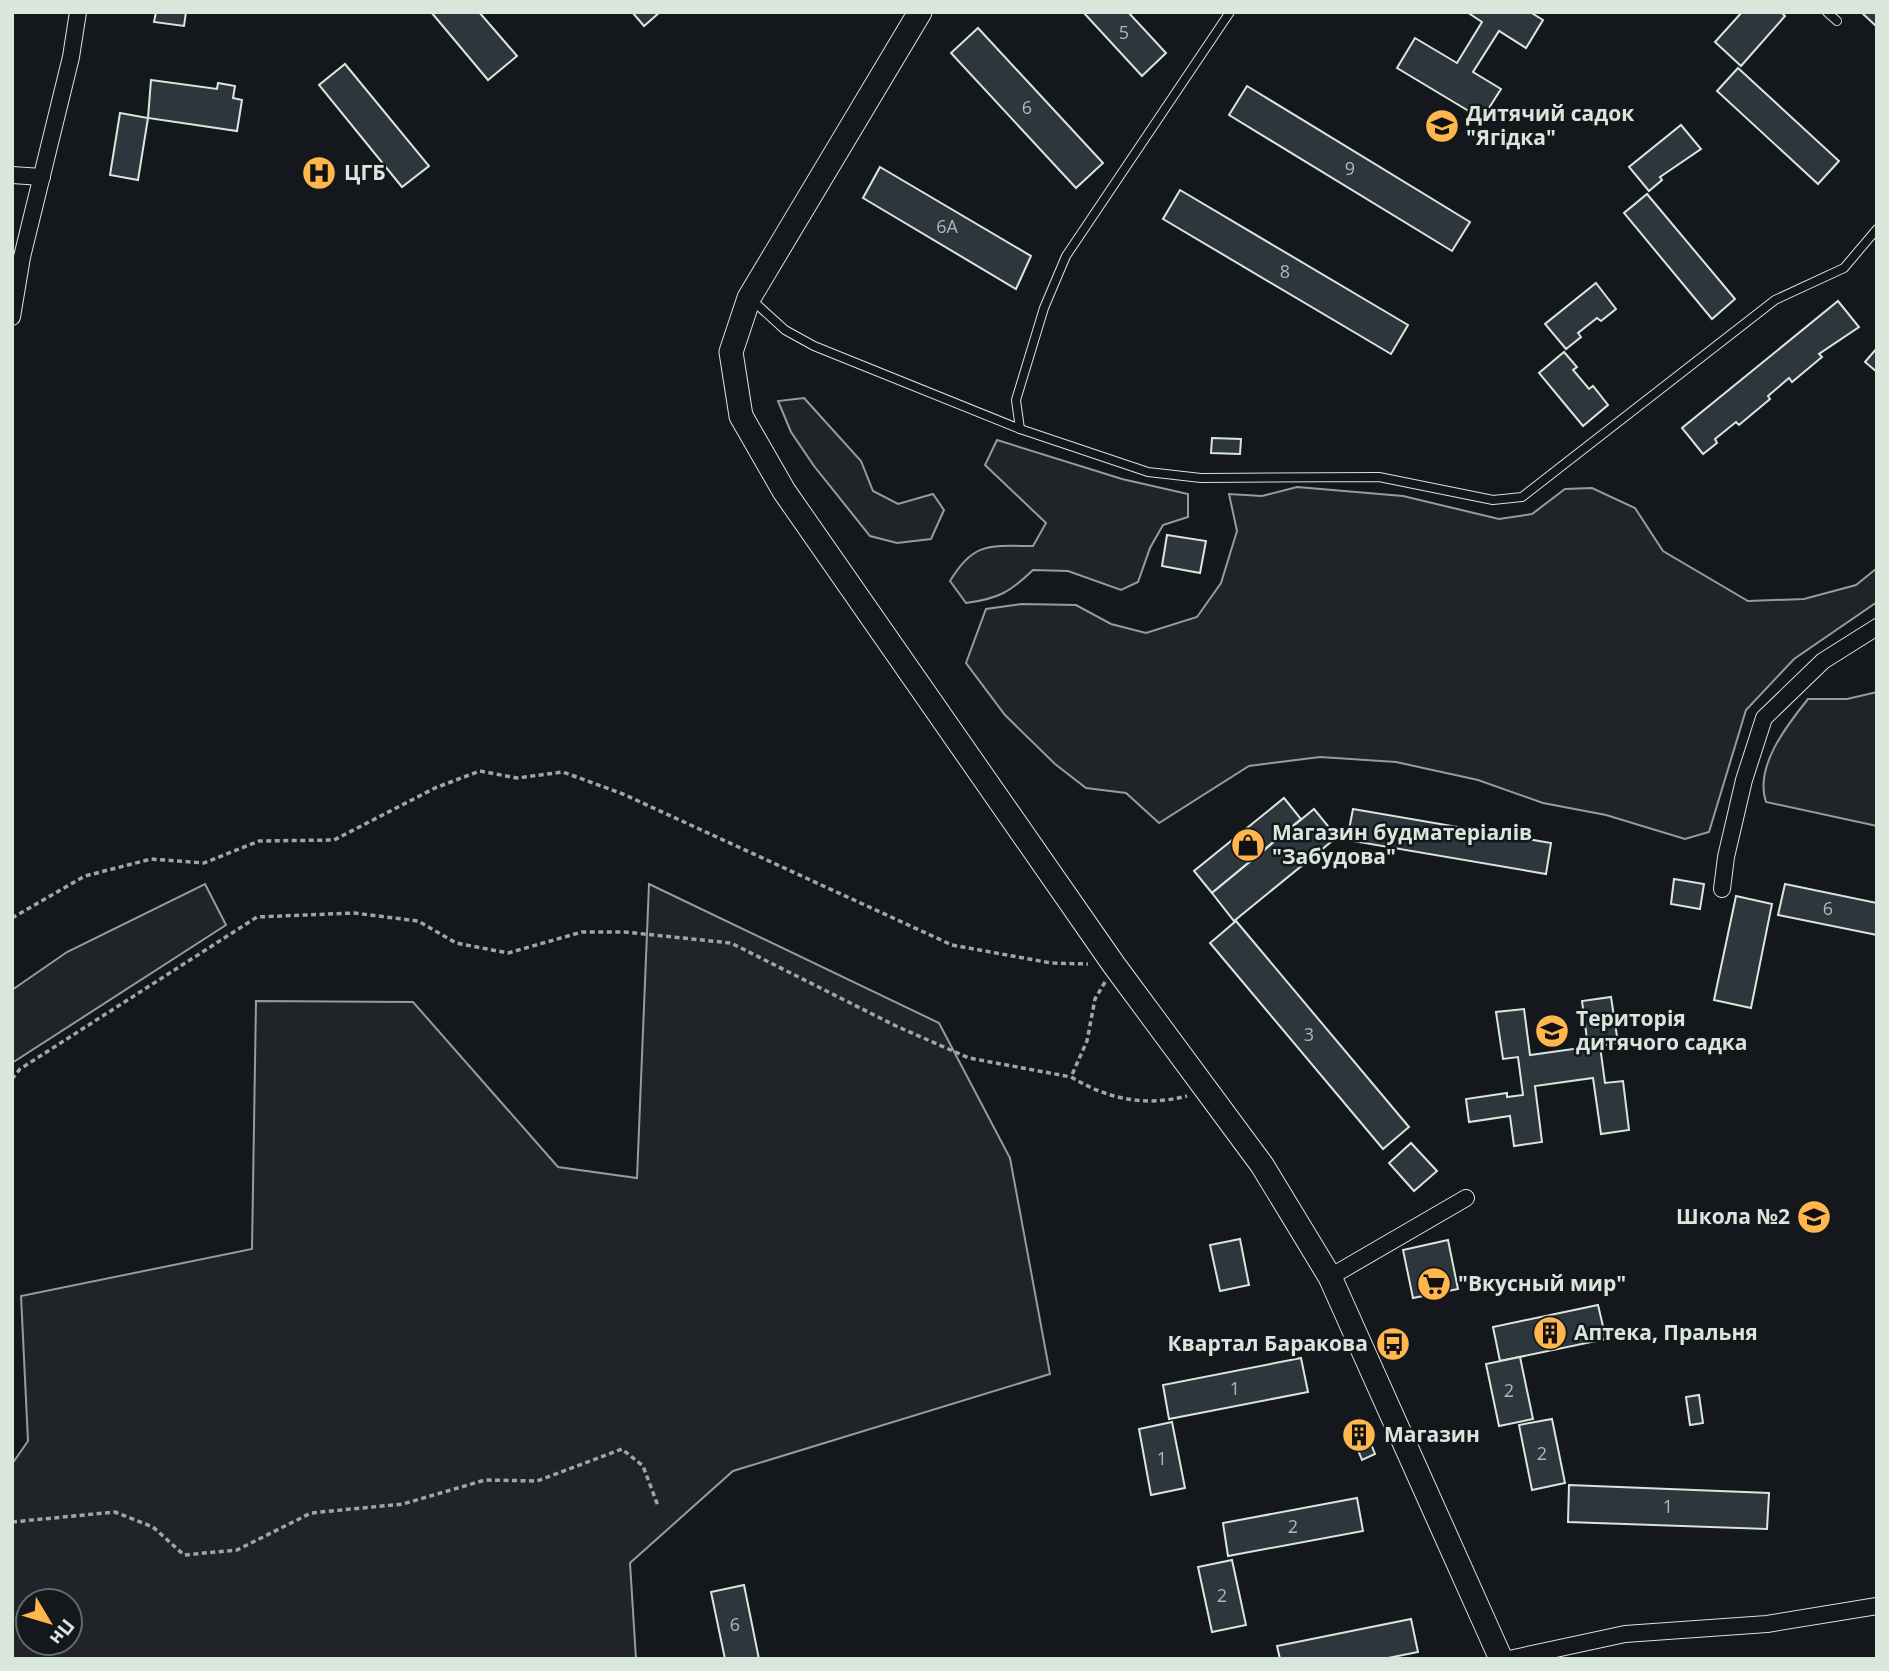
<svg xmlns="http://www.w3.org/2000/svg" width="1889" height="1671" font-family="'Open Sans',sans-serif">
  <style>
    .green { fill: #202428; stroke: #939e99; stroke-width: 2; fill-rule: evenodd }
    .building { fill: #2c363c; stroke: #d8e6dc; stroke-width: 2 }
    .lines { fill: none; stroke-linecap: round; stroke-linejoin: round }
    .lane-casing { stroke: #d8e6dc; stroke-width: 10 }
    .street-casing { stroke: #d8e6dc; stroke-width: 18 }
    .secondary-casing { stroke: #d8e6dc; stroke-width: 25 }
    .path { stroke: #9da8a2; stroke-width: 3.5; stroke-dasharray: 5 3.5; stroke-linecap: butt }
    .lane { stroke: #14181c; stroke-width: 8 }
    .street { stroke: #14181c; stroke-width: 16 }
    .secondary { stroke: #14181c; stroke-width: 23 }
    .labels { text-anchor: middle; stroke-width: 5; stroke-linejoin: round; paint-order: stroke }
    .number-label { font-size: 18px; fill: #adbab4 }
    .poi-label { font-size: 21px; font-weight: bold; fill: #d8e6dc; stroke: #14181c; text-anchor: start }
  </style>
  <rect width="100%" height="100%" fill="#14181c"/>
  <g class="green">
    <polygon points="804,398 861,461 873,491 898,504 933,494 944,510 931,539 897,543 870,536 814,466 791,432 778,401"/>
    <path d="M997,440l125,39 66,15v23l-25,8 -13,23 -12,34 -17,8 -53,-19 -35,-1c-23,22 -35,29 -67,33l-16,-22c24,-40 40,-35 83,-35l13,-23 -61,-58z"/>
    <polygon points="1297,487 1403,496 1499,519 1532,514 1565,489 1592,488 1635,508 1663,551 1748,601 1804,599 1856,585 1877,568 1877,602 1794,659 1746,710 1709,832 1685,839 1606,815 1543,803 1478,780 1396,762 1320,757 1249,766 1159,823 1126,793 1086,788 1055,764 1005,715 966,663 986,609 1022,604 1076,605 1111,624 1146,633 1197,617 1221,583 1237,531 1229,494 1262,496"/>
    <path d="M1877,692v134l-111,-24c-12,-35 21,-77 42,-103h39z"/>
    <polygon points="205,884 226,925 12,1063 12,990 67,952"/>
    <path d="M649,884l290,139 71,135 40,216 -317,97 -103,92 6,96h-624v-195l16,-23 -7,-145 231,-47 4,-248 157,1 145,165 79,11zM70,1601v42h-42v-42z"/>
  </g>
  <g class="building">
    <polygon points="156,12 186,12 184,26 154,22"/>
    <polygon points="431,12 479,12 517,56 488,80"/>
    <polygon points="632,12 660,12 644,26"/>
    <polygon points="1083,12 1128,12 1166,53 1142,76"/>
    <polygon points="1467,12 1530,12 1543,20 1526,48 1499,31 1473,72 1501,89 1482,119 1397,68 1415,38 1457,63 1482,22"/>
    <polygon points="1742,12 1781,12 1785,16 1741,66 1715,42"/>
    <polygon points="1861,12 1877,12 1877,27"/>
    <polygon points="978,28 1103,163 1076,188 951,53"/>
    <polygon points="345,64 429,166 402,187 319,85"/>
    <polygon points="1738,68 1839,161 1818,184 1717,91"/>
    <polygon points="151,80 217,89 218,83 235,86 233,98 242,100 237,131 148,118"/>
    <polygon points="1247,86 1470,222 1452,251 1229,115"/>
    <polygon points="120,113 148,118 138,180 110,175"/>
    <polygon points="1681,125 1701,149 1660,177 1662,180 1649,191 1629,167"/>
    <polygon points="880,167 1031,256 1016,289 863,198"/>
    <polygon points="1180,190 1408,325 1391,354 1163,219"/>
    <polygon points="1647,194 1735,299 1712,319 1624,213"/>
    <polygon points="1596,283 1616,309 1601,321 1597,318 1578,333 1581,337 1566,349 1545,324"/>
    <polygon points="1838,301 1859,327 1819,354 1822,357 1792,382 1789,378 1768,396 1770,399 1739,425 1736,422 1715,439 1717,443 1703,454 1682,428"/>
    <polygon points="1877,348 1877,372 1865,362"/>
    <polygon points="1564,352 1577,367 1573,370 1589,389 1593,386 1608,405 1583,426 1539,373"/>
    <polygon points="1212,438 1241,439 1240,454 1211,453"/>
    <polygon points="1167,535 1206,541 1200,573 1162,566"/>
    <polygon points="1284,798 1301,819 1212,893 1194,871"/>
    <polygon points="1314,809 1337,837 1234,921 1212,893"/>
    <polygon points="1353,809 1551,843 1546,874 1347,840"/>
    <polygon points="1674,879 1704,884 1700,909 1671,904"/>
    <polygon points="1785,884 1877,903 1877,935 1778,915"/>
    <polygon points="1736,896 1772,904 1751,1008 1714,1000"/>
    <polygon points="1236,921 1409,1127 1383,1149 1210,943"/>
    <polygon points="1611,997 1618,1043 1600,1046 1605,1083 1623,1081 1629,1130 1601,1134 1593,1078 1535,1086 1542,1142 1514,1146 1510,1116 1469,1122 1466,1099 1507,1093 1507,1097 1523,1095 1518,1057 1503,1059 1496,1012 1524,1009 1530,1055 1588,1047 1582,1001"/>
    <polygon points="1411,1143 1437,1171 1414,1191 1389,1163"/>
    <polygon points="1240,1239 1249,1285 1220,1291 1210,1245"/>
    <polygon points="1448,1240 1458,1289 1413,1298 1403,1250"/>
    <polygon points="1598,1305 1606,1339 1500,1361 1493,1327"/>
    <polygon points="1393,1335 1400,1349 1392,1353 1385,1339"/>
    <polygon points="1520,1357 1533,1419 1499,1426 1486,1364"/>
    <polygon points="1301,1358 1308,1392 1169,1419 1163,1385"/>
    <polygon points="1699,1395 1703,1423 1690,1425 1686,1397"/>
    <polygon points="1359,1419 1371,1444 1358,1450 1346,1426"/>
    <polygon points="1552,1419 1565,1483 1532,1490 1519,1425"/>
    <polygon points="1172,1422 1185,1488 1151,1495 1139,1429"/>
    <polygon points="1371,1444 1375,1454 1362,1460 1358,1450"/>
    <polygon points="1569,1485 1769,1493 1767,1529 1568,1522"/>
    <polygon points="1357,1498 1363,1531 1228,1556 1223,1523"/>
    <polygon points="1232,1560 1246,1625 1212,1632 1198,1567"/>
    <polygon points="744,1585 759,1659 725,1659 711,1592"/>
    <polygon points="1411,1619 1418,1652 1383,1659 1280,1659 1277,1646"/>
  </g>
  <g class="lines">
    <g class="lane-casing">
      <g id="lane">
        <polyline points="1827,12 1837,21"/>
        <polyline points="752,300 785,330 814,346 1020,429 1148,472 1201,478 1379,477 1493,500 1522,497 1775,300 1844,268 1877,229"/>
        <polyline points="1020,429 1016,400 1044,308 1066,256 1230,12"/>
      </g>
    </g>
    <g class="street-casing">
      <g id="street">
        <polyline points="12,175 42,177"/>
        <polyline points="12,317 22,257 71,57 78,12"/>
        <polyline points="1722,889 1726,857 1744,780 1764,718 1823,661 1877,627"/>
        <polyline points="1330,1277 1466,1198"/>
        <polyline points="1509,1659 1625,1634 1767,1624 1877,1606"/>
      </g>
    </g>
    <g class="secondary-casing">
      <polyline id="secondary" points="920,12 749,298 731,352 741,416 784,491 1114,965 1262,1165 1330,1277 1501,1659"/>
    </g>
    <g class="path">
      <polyline points="12,918 85,876 151,859 204,863 259,841 334,840 435,788 480,771 517,778 563,772 623,794 952,945 1051,963 1088,964"/>
      <path d="M1105,982l-10,17 -8,42 -16,36c37,22 73,30 116,19"/>
      <polyline points="12,1079 20,1069 257,917 354,913 418,921 456,943 508,953 582,932 625,932 731,943 896,1026 969,1058 1071,1077"/>
      <polyline points="12,1522 115,1512 153,1527 184,1555 237,1550 311,1513 403,1504 485,1480 537,1481 622,1449 643,1466 658,1506"/>
    </g>
    <use href="#lane" class="lane"/>
    <use href="#street" class="street"/>
    <use href="#secondary" class="secondary"/>
  </g>
  <defs>
    <g id="school-disc" transform="scale(1.75)"><circle r="9.5" fill="#ffb74d" stroke="#14181c"/><path d="M0-5L7-2L0 1L-7-2ZM-4 1L0 2.5L4 1V4Q0 6-4 4Z" fill="#111"/></g>
    <g id="hospital-disc" transform="scale(1.75)"><circle r="9.5" fill="#ffb74d" stroke="#14181c"/><path d="M-5-5h3v3.5h4V-5h3V5h-3V1.5h-4V5h-3Z" fill="#111"/></g>
    <g id="shop-disc" transform="scale(1.75)"><circle r="9.5" fill="#ffb74d" stroke="#14181c"/><path d="M-5-2.5h2.3a2.7 3.5 0 0 1 5.4 0H5L5.5 6h-11ZM-1.5-2.5h3a1.5 2.3 0 0 0-3 0Z" fill="#111"/></g>
    <g id="supermarket-disc" transform="scale(1.75)"><circle r="9.5" fill="#ffb74d" stroke="#14181c"/><path d="M-6-5.5h2.5l.6 2H6L4.5 2H-2.5L-4.4-4H-6ZM-1.5 3.2a1.3 1.3 0 1 0 .1 0ZM3 3.2a1.3 1.3 0 1 0 .1 0Z" fill="#111"/></g>
    <g id="building-disc" transform="scale(1.75)"><circle r="9.5" fill="#ffb74d" stroke="#14181c"/><path d="M-4-6H4V6H1V3H-1V6H-4ZM-2.5-4.3h1.7v1.8h-1.7ZM.8-4.3h1.7v1.8H.8ZM-2.5-1h1.7V.8h-1.7ZM.8-1h1.7V.8H.8Z" fill="#111"/></g>
    <g id="bus-disc" transform="scale(1.75)"><circle r="9.5" fill="#ffb74d" stroke="#14181c"/><path d="M-5-6H5V4H4V6H2V4H-2V6H-4V4H-5ZM-3.5-4V0h7V-4ZM-3.5 1.2v1.5H-2V1.2ZM2 1.2v1.5H3.5V1.2Z" fill="#111"/></g>
  </defs>
  <g fill-rule="evenodd">
    <use href="#school-disc" x="1442" y="126"/>
    <use href="#hospital-disc" x="319" y="173"/>
    <use href="#shop-disc" x="1248" y="845"/>
    <use href="#school-disc" x="1552" y="1031"/>
    <use href="#school-disc" x="1814" y="1217"/>
    <use href="#supermarket-disc" x="1434" y="1284"/>
    <use href="#building-disc" x="1550" y="1333"/>
    <use href="#bus-disc" x="1393" y="1344"/>
    <use href="#building-disc" x="1359" y="1435"/>
  </g>
  <g class="labels">
    <g class="number-label">
      <text x="1124" y="39">5</text>
      <text x="1027" y="114">6</text>
      <text x="1350" y="175">9</text>
      <text x="947" y="233">6А</text>
      <text x="1285" y="278">8</text>
      <text x="1828" y="915">6</text>
      <text x="1309" y="1041">3</text>
      <text x="1235" y="1395">1</text>
      <text x="1509" y="1397">2</text>
      <text x="1542" y="1460">2</text>
      <text x="1162" y="1465">1</text>
      <text x="1668" y="1513">1</text>
      <text x="1293" y="1533">2</text>
      <text x="1222" y="1602">2</text>
      <text x="735" y="1631">6</text>
    </g>
    <g class="poi-label">
      <text x="1466" y="121">Дитячий садок<tspan x="1466" dy="24">"Ягідка"</tspan></text>
      <text x="344" y="180">ЦГБ</text>
      <text x="1272" y="840">Магазин будматеріалів<tspan x="1272" dy="24">"Забудова"</tspan></text>
      <text x="1576" y="1026">Територія<tspan x="1576" dy="24">дитячого садка</tspan></text>
      <text x="1790" y="1224" text-anchor="end">Школа №2</text>
      <text x="1458" y="1291">"Вкусный мир"</text>
      <text x="1574" y="1340">Аптека, Пральня</text>
      <text x="1368" y="1351" text-anchor="end">Квартал Баракова</text>
      <text x="1384" y="1442">Магазин</text>
    </g>
  </g>
  <rect width="1889" height="1671" fill="none" stroke="#d8e6dc" stroke-width="28"/>
  <g transform="translate(49 1622) rotate(128)"><circle r="33" fill="#14181c" stroke="#626a69" stroke-width="2"/>
  <path d="M0-5L12 26L0 18L-12 26Z" fill="#ffb74d"/>
  <text y="-10" font-size="19" font-weight="bold" text-anchor="middle" fill="#d8e6dc">Пн</text>
  </g>
</svg>
